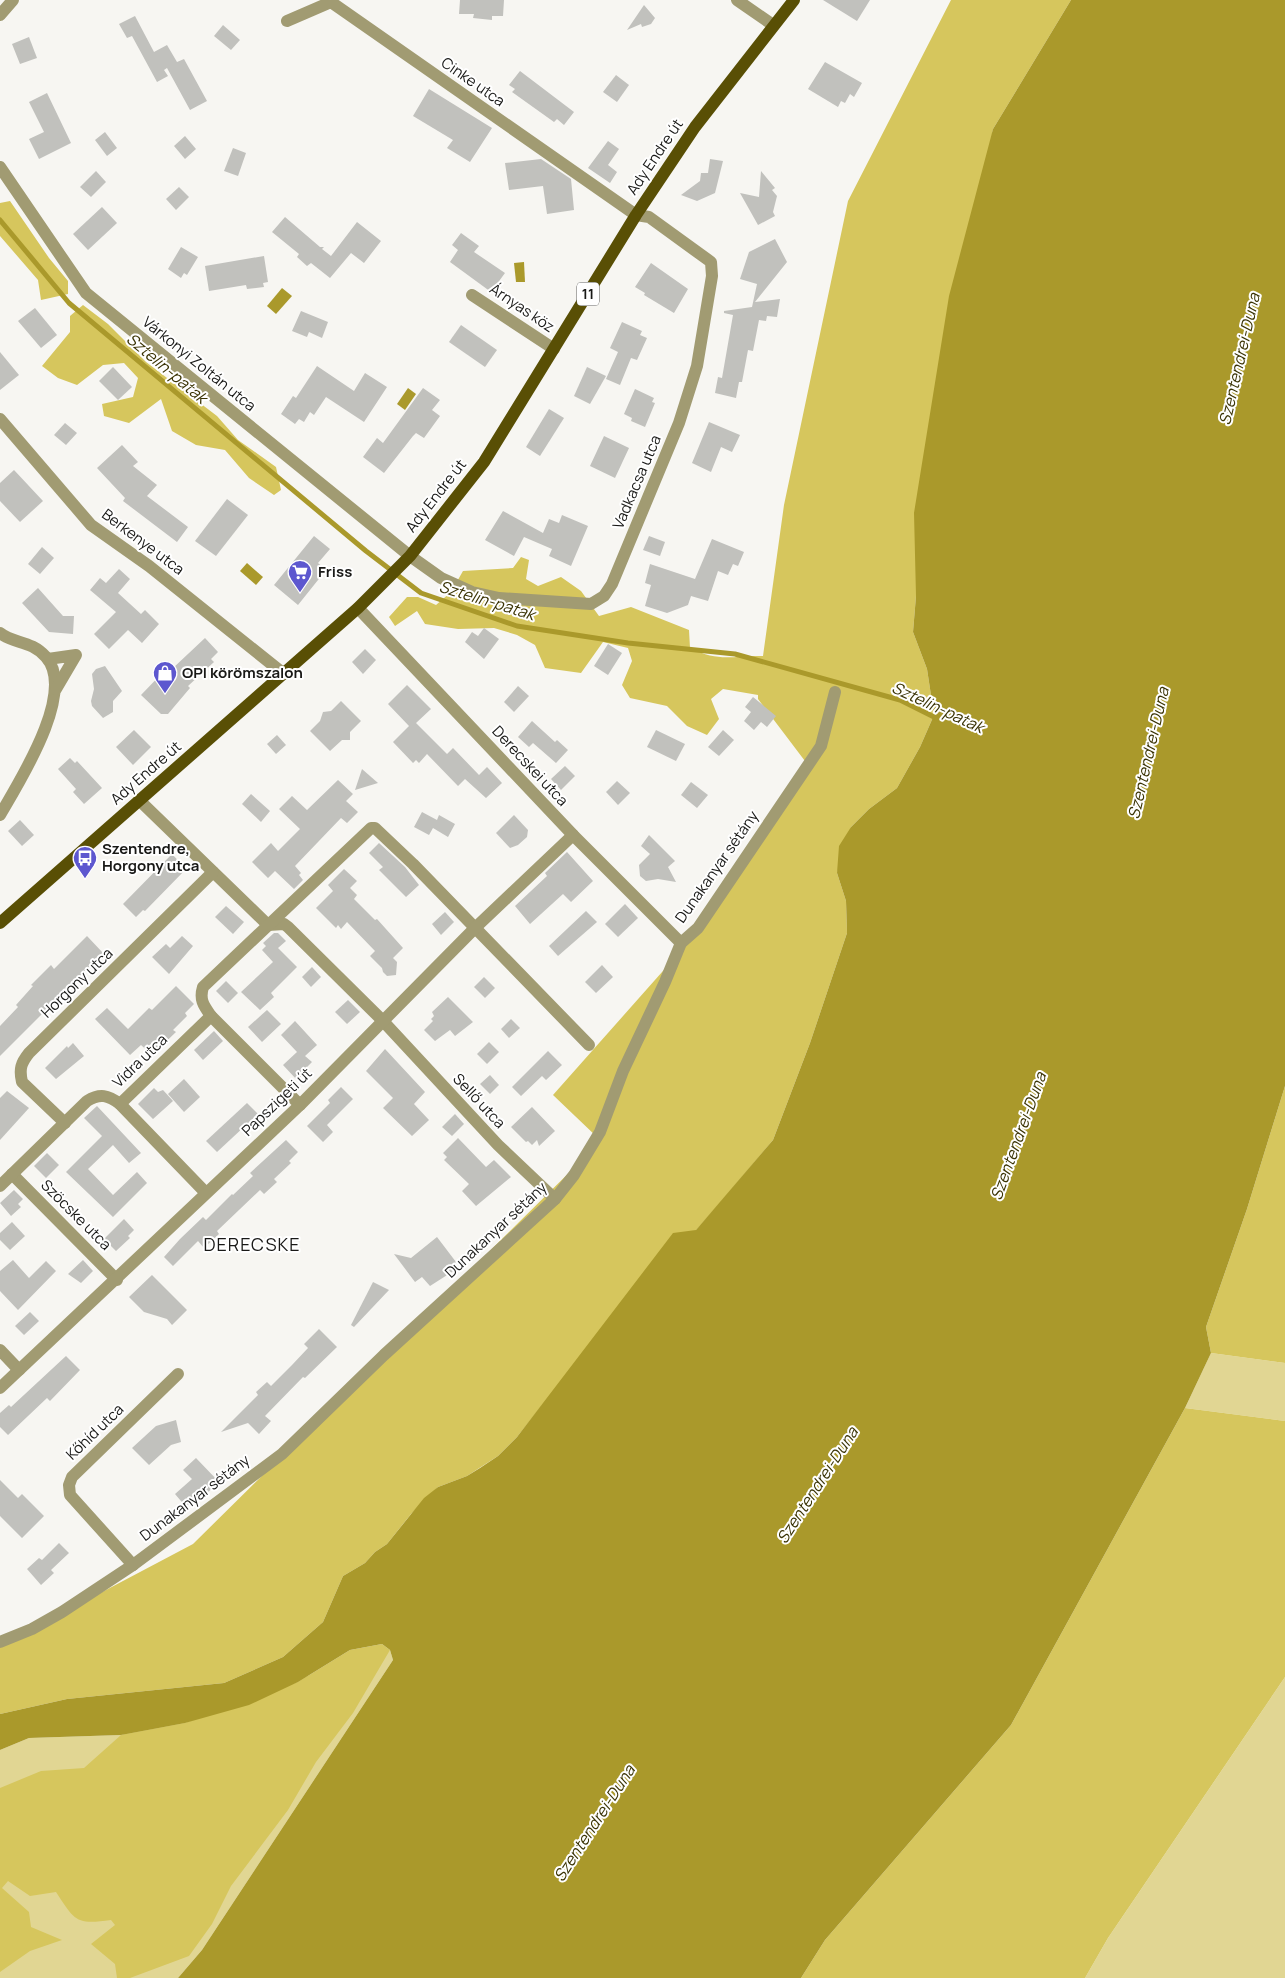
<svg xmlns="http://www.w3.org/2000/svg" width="1285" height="1978" font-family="Manrope,sans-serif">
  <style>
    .green { fill: #e1d693 }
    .forest { fill: #d6c65d }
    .water { fill: #aa992b }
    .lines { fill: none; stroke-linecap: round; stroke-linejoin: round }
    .stream { stroke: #aa992b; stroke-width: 5 }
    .building { fill: #c1c1bd }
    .street { stroke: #a19b72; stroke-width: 12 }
    .primary { stroke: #594f05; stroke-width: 12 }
    .labels { text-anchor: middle; stroke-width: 4; stroke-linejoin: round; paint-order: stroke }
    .shield { fill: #fff; stroke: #5e5e5d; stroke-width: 1 }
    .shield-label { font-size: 14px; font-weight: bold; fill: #191917 }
    .street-label { font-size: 15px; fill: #191917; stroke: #fff }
    .poi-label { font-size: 15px; font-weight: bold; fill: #191917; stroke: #fff; text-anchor: start }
    .water-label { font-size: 16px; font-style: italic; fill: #3a3304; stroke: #fff }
    .quarter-label { font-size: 18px; letter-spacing: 1px; fill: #191917; stroke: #fff }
  </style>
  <rect width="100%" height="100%" fill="#f7f6f2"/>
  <g class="green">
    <polygon points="1211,1353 1285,1363 1285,1421 1185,1408"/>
    <polygon points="390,1650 393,1660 202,1950 178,1978 0,1978 0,1750 29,1738 121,1735"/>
    <polygon points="1285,1677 1285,1978 1085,1978 1108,1938"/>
  </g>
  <g class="forest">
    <path d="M951,0h120l-78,129 -77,467 -3,36 14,37 7,46 -14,32 -23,41 -28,21 -18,18 -14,46 9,28 1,32 -37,110 -37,97 -53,63 -177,201 -26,33 -19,19 -31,20 -29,11 -27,27 -24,30 -12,8 -10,11 -22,13 -20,46 -40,35 -59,26 -157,16 -67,15v-68l193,-102 397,-392 7,-15 -44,-42 125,-141 133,-185 -53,-70v-4l-35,-6 -12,10 8,20 -12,16 -20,-9 -20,-20 -37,-8 -8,-13 10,-24 -4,-13 -25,-6 -22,31 -36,-5 -10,-23 -18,-10 -23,-7 -36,1 -33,-5 -8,-13 -22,15 -6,-9 18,-20h11l18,8 15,-13 12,-21 50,-3 8,-11 8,3 -3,19 12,7 23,-9 20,14 18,25 32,-9 58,23 1,18c30,15 43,7 73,8l21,-151 64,-304z"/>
    <polygon points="10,201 49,258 68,281 68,294 41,300 38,280 0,236 0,203"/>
    <polygon points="83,305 108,324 146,362 217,416 238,440 276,467 281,490 274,495 249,478 225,450 196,445 172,431 161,399 129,423 104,416 102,404 133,397 138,378 124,363 103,365 77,385 58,378 42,366 70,332 70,316"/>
    <polygon points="1285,1086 1285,1363 1211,1353 1206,1327 1247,1209"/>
    <polygon points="1185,1408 1285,1421 1285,1677 1108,1938 1085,1978 801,1978 825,1940 1011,1725"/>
    <path d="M382,1644l8,6 -37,63 -37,49 -28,48 -57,76 -19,38 -23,32 -59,22h-13l-2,-14 -24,-20 24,-19 -4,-5c-35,5 -36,1 -55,-28l-26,4 -22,-15 -6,7 27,24 2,15 31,13 -32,11 -30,21v-184l41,-17 43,-3 37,-33 64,-12 113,-41 52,-32z"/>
  </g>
  <g class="water">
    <polygon points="1071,0 1285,0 1285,1086 1247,1209 1206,1327 1211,1353 1185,1408 1011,1725 825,1940 801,1978 178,1978 202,1950 393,1660 390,1650 382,1644 350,1650 298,1682 249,1705 185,1723 121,1735 29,1738 0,1750 0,1714 67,1699 224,1683 283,1657 323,1622 343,1576 365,1563 375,1552 387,1544 424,1498 438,1487 467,1476 480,1468 498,1456 517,1437 673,1233 696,1230 773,1140 810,1043 847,933 846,901 837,873 839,846 851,827 869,809 897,788 920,747 934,715 927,669 913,632 916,596 914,513 949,296 993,129"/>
    <polygon points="524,262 525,282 516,282 514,263"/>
    <polygon points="282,288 292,296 276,314 267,306"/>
    <polygon points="408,388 416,394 405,410 397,404"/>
    <polygon points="247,563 263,577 256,585 240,571"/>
  </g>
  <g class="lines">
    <polyline class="stream" points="0,220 69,303 366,551 421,593 517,626 628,643 735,654 900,700 938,719"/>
  </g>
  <g class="building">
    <polygon points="460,0 504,0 503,16 492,16 492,20 473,18 474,14 459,14"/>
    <polygon points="823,0 870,0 857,21"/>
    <polygon points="644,5 655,18 651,24 642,27 641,24 627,30"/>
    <polygon points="135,16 154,52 167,45 177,62 184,59 207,101 190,110 167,68 164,70 168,76 157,82 132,36 127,38 119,24"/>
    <polygon points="223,25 240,40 231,50 214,36"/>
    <polygon points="29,37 37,58 20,64 12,44"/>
    <polygon points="825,62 862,83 854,97 850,94 845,103 841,101 838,107 808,89"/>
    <polygon points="520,71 574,112 564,125 557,119 554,122 512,92 515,89 509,85"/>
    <polygon points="616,75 629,85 617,102 603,92"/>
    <polygon points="429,89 492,128 470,162 447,148 453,140 413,116"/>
    <polygon points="47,93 71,143 39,159 29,139 44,132 29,102"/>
    <polygon points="105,132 117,148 107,156 95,140"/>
    <polygon points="185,136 196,149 185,159 174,146"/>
    <polygon points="608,141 619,149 608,165 617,172 610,183 588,168"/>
    <polygon points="233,148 246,153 238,176 224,171"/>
    <polygon points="541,159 571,179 574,210 547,214 543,186 509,190 505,163"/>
    <polygon points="710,159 723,161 715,193 697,201 681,195 700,181 701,173 708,173"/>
    <polygon points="96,171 106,182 91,197 80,187"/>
    <polygon points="761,171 775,188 772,190 777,196 773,212 775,216 758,225 740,193 759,197"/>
    <polygon points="179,187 189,197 176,210 166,199"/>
    <polygon points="102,207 117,223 88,250 73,234"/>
    <polygon points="285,217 320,247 324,247 322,249 331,256 357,222 381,241 364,263 351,253 330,278 311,263 307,266 297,257 299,254 272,232"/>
    <polygon points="461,233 479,246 474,252 505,273 491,292 450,262 458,250 452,245"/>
    <polygon points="775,239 787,262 755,302 780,299 777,317 767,316 766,321 759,320 753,351 748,350 742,382 739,382 736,398 715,393 718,377 722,378 733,315 724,313 724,311 752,307 757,284 740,279 749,252"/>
    <polygon points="181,247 198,257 187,275 184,273 181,278 168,269"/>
    <polygon points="264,256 268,282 263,283 264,287 247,289 246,285 209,291 205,266"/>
    <polygon points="651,263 688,289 674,313 644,295 645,293 635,287"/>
    <polygon points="35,308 57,335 41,348 18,321"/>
    <polygon points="301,311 328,322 322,338 309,332 307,337 292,331"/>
    <polygon points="622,322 642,331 640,335 647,338 637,360 631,358 620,385 606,379 618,352 610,348"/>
    <polygon points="461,325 497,350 485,367 449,342"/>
    <polygon points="0,352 19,375 0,390"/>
    <polygon points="317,366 354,391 365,373 387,387 364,422 326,397 314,415 310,412 304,422 299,419 295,424 281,414 293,396 296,398"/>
    <polygon points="113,367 132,387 118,400 99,381"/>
    <polygon points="587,367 606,376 590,404 574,396"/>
    <polygon points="423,388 440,400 432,410 440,416 424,438 416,433 413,436 384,473 363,457 377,438 383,443"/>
    <polygon points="635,389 654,398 652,402 655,403 645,427 631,421 632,418 624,414"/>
    <polygon points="549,409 564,418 540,456 526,447"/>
    <polygon points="709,422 740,435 732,452 721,447 711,472 692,463"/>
    <polygon points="65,423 77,433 66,445 54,435"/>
    <polygon points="604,436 629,448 615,478 590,466"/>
    <polygon points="122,445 138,462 133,466 157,485 147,496 188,527 177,542 123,501 125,498 97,468"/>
    <polygon points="14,470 43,501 20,522 0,501 0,483"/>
    <polygon points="227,499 248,515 216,556 195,541"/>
    <polygon points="503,511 543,533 549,519 559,523 562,515 588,526 571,566 549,556 552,549 524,537 514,556 485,540"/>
    <polygon points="314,536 330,549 318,563 326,570 298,605 274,585"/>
    <polygon points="649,536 665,542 660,556 643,550"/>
    <polygon points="712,539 744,552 738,566 733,564 728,575 718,571 708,601 691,596 688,605 667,613 645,606 651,585 645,583 650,564 695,579"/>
    <polygon points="42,547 54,558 40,574 28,564"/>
    <polygon points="119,569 130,579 118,593 141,614 145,610 159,624 142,643 128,630 109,649 94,634 116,612 90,590 100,578 106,583"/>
    <polygon points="38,588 63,616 74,616 73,634 49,632 22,603"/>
    <polygon points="484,628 499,639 484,659 465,642 472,632 478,636"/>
    <polygon points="205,638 218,652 211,659 214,662 188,686 190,688 168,714 161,714 141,695 169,666 172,669"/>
    <polygon points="608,644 622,653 608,675 594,666"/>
    <polygon points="365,649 376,660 363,674 352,662"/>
    <polygon points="105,666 122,691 113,701 113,712 103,718 92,706 91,701 94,689 92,674 96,669"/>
    <polygon points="407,685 431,709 416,723 447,754 453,748 479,775 487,767 502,783 486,798 465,779 458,786 427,754 419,763 416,760 413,763 393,742 409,726 388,704"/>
    <polygon points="518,686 529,696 514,712 504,702"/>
    <polygon points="753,697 776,716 767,727 761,722 754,730 744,721 751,712 745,707"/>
    <polygon points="341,701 361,721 350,732 350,740 342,740 330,751 310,731 320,721 323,712 331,711"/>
    <polygon points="532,721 555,742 557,740 568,750 556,763 533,743 529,747 518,737"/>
    <polygon points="134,730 151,747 133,765 116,747"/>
    <polygon points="656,730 685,744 676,761 647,747"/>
    <polygon points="723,730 734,740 719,756 708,747"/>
    <polygon points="277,735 286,745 276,754 267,744"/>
    <polygon points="70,758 75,763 77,761 102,788 84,804 73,792 76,789 58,769"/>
    <polygon points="565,766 575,776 561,790 551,779"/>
    <polygon points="362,769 378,783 355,790"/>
    <polygon points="338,780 353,794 346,801 358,812 347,823 341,818 295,866 301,873 299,875 303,880 294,889 275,871 268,878 252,862 271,843 278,851 300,829 279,809 292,796 307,810"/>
    <polygon points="617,781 630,793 618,805 606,792"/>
    <polygon points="691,782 708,795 697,808 681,795"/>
    <polygon points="251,794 270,811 261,822 242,804"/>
    <polygon points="422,812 437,820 439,815 455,824 448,837 433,828 429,835 414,827"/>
    <polygon points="514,815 528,830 527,837 518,845 510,848 496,833"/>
    <polygon points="20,820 34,835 22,846 8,831"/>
    <polygon points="649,835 675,861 668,867 676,882 658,879 646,881 640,876 639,865 650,854 641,846"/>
    <polygon points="379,843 405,867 419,885 406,897 379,870 383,867 369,853"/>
    <polygon points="567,852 593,881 571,902 563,894 530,924 515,906 547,876 545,873"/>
    <polygon points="172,854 186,869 145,911 143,910 136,917 123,904"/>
    <polygon points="344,869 357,881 350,888 357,895 354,899 375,920 377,919 403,948 393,958 397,962 396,975 387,976 383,972 382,968 370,956 375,951 347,922 341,929 338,925 336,928 316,908 333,891 328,885"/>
    <polygon points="625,904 638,918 618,937 605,924"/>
    <polygon points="226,906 244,922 233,934 215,917"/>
    <polygon points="586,911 597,922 558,956 549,946"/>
    <polygon points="445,912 454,922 441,935 432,924"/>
    <polygon points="274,933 278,933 286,941 278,948 297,967 271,993 274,997 260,1010 241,992 273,962 262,950 266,946 263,943"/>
    <polygon points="87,936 103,953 0,1056 0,1026 18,1007 16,1005 33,986 31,985 51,965 54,969"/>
    <polygon points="182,936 193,946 169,974 152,957 166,944 170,948"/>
    <polygon points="602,965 613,977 596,993 585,982"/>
    <polygon points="312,967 321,977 311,987 302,977"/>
    <polygon points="484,977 495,988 485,998 474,987"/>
    <polygon points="226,981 238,993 228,1003 216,991"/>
    <polygon points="176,986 194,1004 185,1013 187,1016 173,1030 176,1032 152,1055 141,1045 130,1055 95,1019 107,1008 128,1029 149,1008 152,1010"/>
    <polygon points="448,997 473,1022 455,1036 450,1030 435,1041 424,1030 433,1021 431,1019 434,1016 432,1012"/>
    <polygon points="348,1000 360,1012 347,1024 335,1012"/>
    <polygon points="267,1010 281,1024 262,1042 248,1027"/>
    <polygon points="511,1019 520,1028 509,1038 501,1029"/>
    <polygon points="295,1021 317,1045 305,1056 312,1062 307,1067 309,1069 297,1080 283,1065 297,1052 281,1035"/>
    <polygon points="214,1031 223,1041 203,1060 194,1050"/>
    <polygon points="489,1042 499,1052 487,1064 477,1054"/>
    <polygon points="73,1043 84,1056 56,1079 45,1068 67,1046 68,1048"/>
    <polygon points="385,1049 425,1092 414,1104 429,1120 412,1136 383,1108 393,1098 366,1071"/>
    <polygon points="548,1051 562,1065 546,1080 542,1076 521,1096 512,1087"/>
    <polygon points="490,1075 499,1085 490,1094 480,1084"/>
    <polygon points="184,1079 200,1097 184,1112 168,1094"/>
    <polygon points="341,1087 353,1099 327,1125 333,1132 323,1142 307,1126 330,1103 328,1100"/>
    <polygon points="154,1088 158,1092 163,1090 173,1101 153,1119 138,1104"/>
    <polygon points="7,1091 29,1108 0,1140 0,1098"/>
    <polygon points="247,1103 258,1114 217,1152 206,1141"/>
    <polygon points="97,1106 141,1153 129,1163 113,1145 88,1169 113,1195 137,1172 147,1183 113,1217 66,1172 102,1136 84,1118"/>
    <polygon points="532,1107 555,1131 539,1146 537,1140 532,1145 528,1141 526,1142 511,1127"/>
    <polygon points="455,1114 464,1124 452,1136 442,1127"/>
    <polygon points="458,1138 486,1167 494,1160 511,1177 476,1206 462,1191 469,1184 444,1160 447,1157 443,1153"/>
    <polygon points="286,1140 298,1152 289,1161 291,1163 274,1179 277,1182 264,1194 260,1190 217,1231 219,1234 204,1248 198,1241 173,1266 164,1257 180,1239 203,1217 206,1220 232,1194 233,1195 253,1176 250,1173"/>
    <polygon points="47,1153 59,1165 46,1178 34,1166"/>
    <polygon points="14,1190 23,1199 18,1204 21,1207 11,1216 0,1203"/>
    <polygon points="124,1219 134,1230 128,1236 130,1238 116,1251 104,1239"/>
    <polygon points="12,1222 25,1236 10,1250 0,1240 0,1233"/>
    <polygon points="437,1237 456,1262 452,1265 455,1270 430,1286 422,1277 415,1282 394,1254 411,1258"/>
    <polygon points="13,1260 29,1278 46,1261 56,1271 18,1310 0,1291 0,1271"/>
    <polygon points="83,1260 93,1271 81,1283 68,1274"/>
    <polygon points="152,1275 187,1310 172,1325 167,1319 144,1312 129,1297"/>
    <polygon points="373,1282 389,1290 354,1327 351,1325"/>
    <polygon points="30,1312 39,1321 24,1335 15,1326"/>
    <polygon points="319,1329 337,1347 305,1378 303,1377 265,1416 271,1421 259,1434 248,1423 221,1432 258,1395 256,1392 267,1382 271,1386 292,1365 308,1348 304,1344"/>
    <polygon points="66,1356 80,1370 50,1401 47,1398 8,1435 0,1427 0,1413 9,1405 11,1407"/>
    <polygon points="176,1420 181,1442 171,1445 149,1465 132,1448 156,1426"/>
    <polygon points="196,1458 219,1482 206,1494 204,1492 186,1507 175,1494 192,1479 183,1470"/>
    <polygon points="0,1480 18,1498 22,1494 44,1516 22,1538 0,1516"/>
    <polygon points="59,1543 69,1553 51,1570 54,1573 41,1585 27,1569 39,1558 42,1560"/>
  </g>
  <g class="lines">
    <g class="street">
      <polyline points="737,0 773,25"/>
      <polyline points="0,15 13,0"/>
      <polyline points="0,167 86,293 410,556 441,578 472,592 499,598 591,604 604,596 612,584 679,423 697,366 712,276 711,262 649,217 636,215 331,2 287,21"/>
      <polyline points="472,295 554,349"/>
      <polyline points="0,419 91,525 149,566 284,674"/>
      <polyline points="358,608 573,835 681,943"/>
      <path d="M0,633c14,11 31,7 46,24 31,35 -27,125 -46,158"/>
      <polyline points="48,659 76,655 56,689"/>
      <polyline points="139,800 268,925 284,924 288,927 382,1020 498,1145 555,1199"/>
      <polyline points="120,1104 205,1192"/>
      <path d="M300,1105l-89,-89c-7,-10 -12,-16 -8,-29l168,-159h4l38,36 176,181"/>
      <path d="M65,1123l-43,-41c-3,-13 -1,-19 7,-29l184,-181"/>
      <polyline points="12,1174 117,1280"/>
      <path d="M0,1186l87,-85c13,-8 21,-6 33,3l91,-88"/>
      <polyline points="0,1350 19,1370"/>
      <polyline points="0,1388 300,1105 475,928 573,835"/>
      <polyline points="133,1565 70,1495 69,1485 72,1477 178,1374"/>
      <polyline points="0,1642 32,1629 62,1612 133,1565 282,1454 384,1355 555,1199 574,1175 600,1132 623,1071 665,982 681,943 698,928 821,746 835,692"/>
    </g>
    <polyline class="primary" points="0,923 358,608 410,556 484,462 636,215 695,127 794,0"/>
  </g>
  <defs>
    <g id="supermarket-pin" transform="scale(1.25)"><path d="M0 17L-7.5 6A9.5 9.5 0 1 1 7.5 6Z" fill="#5d57cf" stroke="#fff"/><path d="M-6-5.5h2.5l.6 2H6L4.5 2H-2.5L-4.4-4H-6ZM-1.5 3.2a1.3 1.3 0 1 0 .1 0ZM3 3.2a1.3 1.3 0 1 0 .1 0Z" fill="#fff"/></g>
    <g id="shop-pin" transform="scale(1.25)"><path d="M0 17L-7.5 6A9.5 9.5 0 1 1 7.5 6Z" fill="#5d57cf" stroke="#fff"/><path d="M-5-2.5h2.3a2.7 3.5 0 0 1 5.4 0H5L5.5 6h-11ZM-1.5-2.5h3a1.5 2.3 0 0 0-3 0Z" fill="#fff"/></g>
    <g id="bus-pin" transform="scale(1.25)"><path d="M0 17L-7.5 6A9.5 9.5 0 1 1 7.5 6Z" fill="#5d57cf" stroke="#fff"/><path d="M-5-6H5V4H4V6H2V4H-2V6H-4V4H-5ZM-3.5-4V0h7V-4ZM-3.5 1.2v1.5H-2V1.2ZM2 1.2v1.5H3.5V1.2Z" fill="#fff"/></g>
  </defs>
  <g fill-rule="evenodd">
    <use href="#supermarket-pin" x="300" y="572"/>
    <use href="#shop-pin" x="165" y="673"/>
    <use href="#bus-pin" x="85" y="858"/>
  </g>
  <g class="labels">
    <rect class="shield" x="577" y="282.5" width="22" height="23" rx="4"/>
    <g class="shield-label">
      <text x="588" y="299">11</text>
    </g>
    <g class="street-label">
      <text transform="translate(473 82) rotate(35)" y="5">Cinke utca</text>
      <text transform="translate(655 157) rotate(-56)" y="5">Ady Endre út</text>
      <text transform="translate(522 308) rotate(34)" y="5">Árnyas köz</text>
      <text transform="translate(199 364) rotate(39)" y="5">Várkonyi Zoltán utca</text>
      <text transform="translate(637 482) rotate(-67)" y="5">Vadkacsa utca</text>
      <text transform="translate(436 496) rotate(-52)" y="5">Ady Endre út</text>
      <text transform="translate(143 542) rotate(37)" y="5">Berkenye utca</text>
      <text transform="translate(530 766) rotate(47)" y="5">Derecskei utca</text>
      <text transform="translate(146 773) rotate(-41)" y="5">Ady Endre út</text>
      <text transform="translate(717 867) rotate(-55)" y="5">Dunakanyar sétány</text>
      <text transform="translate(77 983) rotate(-44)" y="5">Horgony utca</text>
      <text transform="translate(140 1061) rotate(-44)" y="5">Vidra utca</text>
      <text transform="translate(479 1101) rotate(47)" y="5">Sellő utca</text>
      <text transform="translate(277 1102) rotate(-44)" y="5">Papszigeti út</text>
      <text transform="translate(76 1215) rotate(45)" y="5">Szöcske utca</text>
      <text transform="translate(496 1230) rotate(-43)" y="5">Dunakanyar sétány</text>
      <text transform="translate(95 1432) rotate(-44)" y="5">Kőhíd utca</text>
      <text transform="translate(195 1498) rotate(-37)" y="5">Dunakanyar sétány</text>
    </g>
    <g class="poi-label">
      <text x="318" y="577">Friss</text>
      <text x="182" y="678">OPI körömszalon</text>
      <text x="102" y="854">Szentendre,<tspan x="102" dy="17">Horgony utca</tspan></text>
    </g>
    <g class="water-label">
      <text transform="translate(1239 359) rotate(-77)" y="6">Szentendrei-Duna</text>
      <text transform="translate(167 368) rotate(40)" y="6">Sztelin-patak</text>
      <text transform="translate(487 600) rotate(17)" y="6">Sztelin-patak</text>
      <text transform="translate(938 707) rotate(25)" y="6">Sztelin-patak</text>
      <text transform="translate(1148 753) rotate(-77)" y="6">Szentendrei-Duna</text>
      <text transform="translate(1018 1136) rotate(-70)" y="6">Szentendrei-Duna</text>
      <text transform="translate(817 1485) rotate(-57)" y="6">Szentendrei-Duna</text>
      <text transform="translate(594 1823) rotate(-57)" y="6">Szentendrei-Duna</text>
    </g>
    <g class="quarter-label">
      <text x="252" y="1251">DERECSKE</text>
    </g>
  </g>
</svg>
